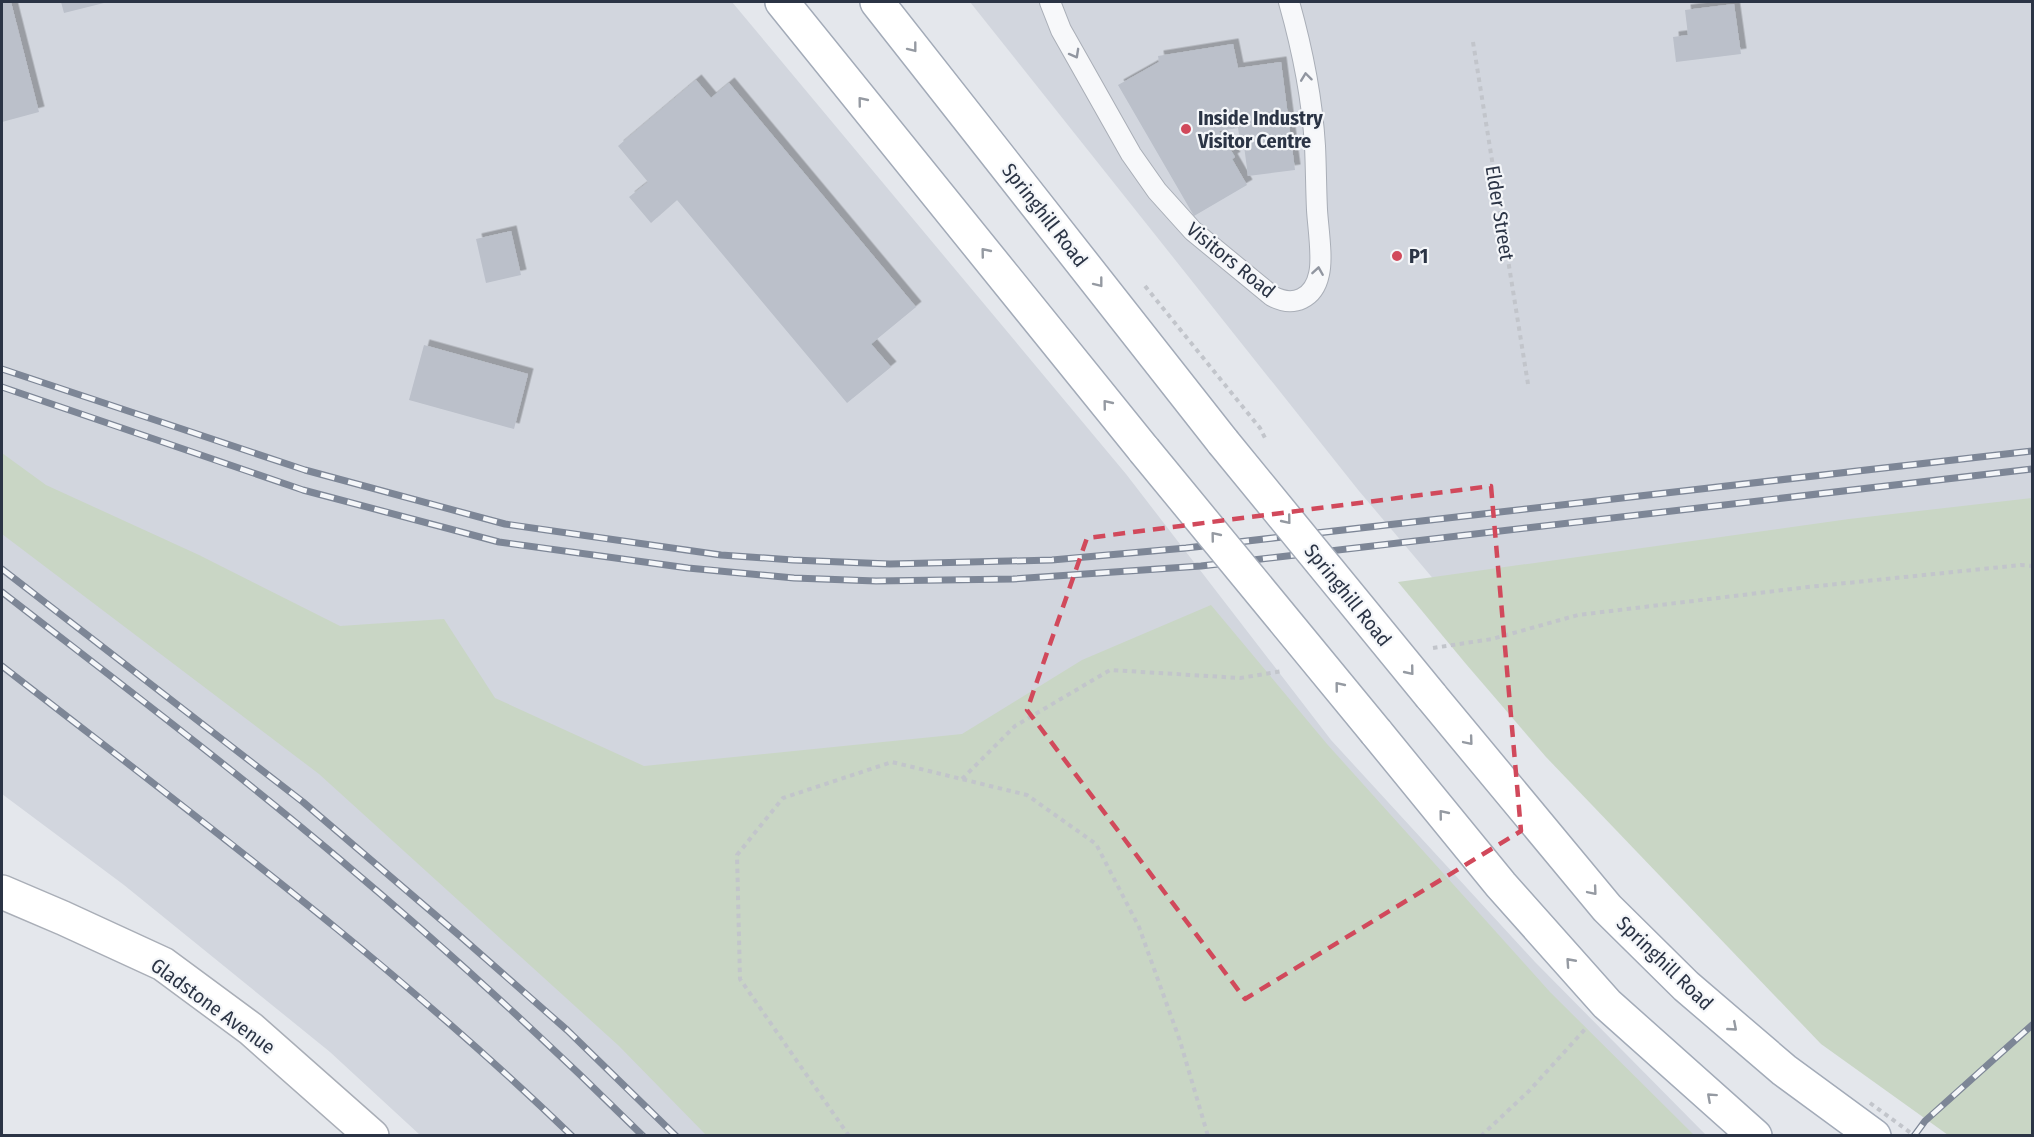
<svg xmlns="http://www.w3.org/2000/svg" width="2034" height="1137" font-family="'Fira Sans Condensed',sans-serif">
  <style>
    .built { fill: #d2d6de }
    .green { fill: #c9d6c5 }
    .building { fill: #bbc0ca; filter: url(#shadow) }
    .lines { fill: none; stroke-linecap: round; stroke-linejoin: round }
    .service-casing { stroke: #a9aeb7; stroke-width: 22 }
    .secondary-casing { stroke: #a9aeb7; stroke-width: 36 }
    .primary-casing { stroke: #a3abb8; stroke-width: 36 }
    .path { stroke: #c2c5cb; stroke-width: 4; stroke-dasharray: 4.5 4.5; stroke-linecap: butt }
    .service { stroke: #f7f8fa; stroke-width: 20 }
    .secondary { stroke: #fff; stroke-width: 33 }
    .primary { stroke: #fff; stroke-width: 33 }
    .rail-casing { stroke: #7d8696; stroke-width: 7 }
    .rail { stroke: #f4f6f9; stroke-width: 4.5; stroke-dasharray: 14; stroke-linecap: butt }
    .primary-bridge-casing { stroke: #a3abb8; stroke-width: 36; stroke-linecap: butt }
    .path-bridge { stroke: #c2c5cb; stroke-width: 4; stroke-dasharray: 4.5 4.5; stroke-linecap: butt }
    .primary-bridge { stroke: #fff; stroke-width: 33 }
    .oneway { stroke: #959aa2 }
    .oneway2 { stroke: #9196a0 }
    .marked { fill: none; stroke: #d1495b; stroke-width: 4.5; stroke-dasharray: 12 8; stroke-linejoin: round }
    .poi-dot { fill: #d1495b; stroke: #f4f6f9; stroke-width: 2 }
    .labels { text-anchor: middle; stroke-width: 4.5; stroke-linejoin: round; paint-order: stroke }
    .poi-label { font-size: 20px; font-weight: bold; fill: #2b3445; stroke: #f4f6f9; text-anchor: start }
    .street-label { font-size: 20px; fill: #2b3445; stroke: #f4f6f9 }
  </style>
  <defs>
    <filter id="shadow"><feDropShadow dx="5.5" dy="-5.5" stdDeviation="0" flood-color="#0004"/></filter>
  </defs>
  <rect width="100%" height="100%" fill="#e4e7ec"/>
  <g class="built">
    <polygon points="2,2 732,2 1126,474 1331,740 1535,962 1706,1135 420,1135 330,1052 124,885 2,794"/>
    <polygon points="970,2 2032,2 2032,1135 1792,1003 1359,491"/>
  </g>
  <g class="green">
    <polygon points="2,453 46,485 199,555 340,626 444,619 495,698 644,766 962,734 1082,660 1211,605 1327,744 1550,992 1694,1135 706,1135 619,1046 319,774 2,534"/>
    <polygon points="2032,498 2032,1135 1948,1135 1821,1044 1546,757 1466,664 1398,582 1849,519"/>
  </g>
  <g class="building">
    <polygon points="2,2 11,2 39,112 2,122"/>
    <polygon points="61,2 108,2 64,13"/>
    <polygon points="1734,4 1741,54 1676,62 1673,37 1688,35 1685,10"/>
    <polygon points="1233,44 1238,68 1281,62 1295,170 1248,176 1244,146 1241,147 1238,128 1219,131 1235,157 1232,159 1247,185 1194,216 1118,85 1159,62 1158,56"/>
    <polygon points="696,80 711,98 729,83 916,307 871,344 891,367 847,403 677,200 651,223 629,197 648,182 618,146"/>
    <polygon points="511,231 521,275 486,283 476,239"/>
    <polygon points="424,345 528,374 514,429 409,400"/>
  </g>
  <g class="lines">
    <g class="service-casing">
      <path id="service" d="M1050,2l11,28 70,124 26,37 36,40 79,65c22,12 42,2 47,-22 4,-16 -1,-47 -2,-64 -1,-22 -1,-43 -2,-64 -3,-49 -13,-98 -26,-144"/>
    </g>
    <g class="secondary-casing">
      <polyline id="secondary" points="2,892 63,918 163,964 251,1029 372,1136"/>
    </g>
    <g class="primary-casing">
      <g id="primary">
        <polyline points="782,2 1144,450"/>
        <polyline points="877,2 1223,442"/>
        <polyline points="1431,696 1607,908 1686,986 1784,1070 1874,1136"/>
        <polyline points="1376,732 1501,885 1607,1004 1755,1136"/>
      </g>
    </g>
    <g class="path">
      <polyline points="1473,42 1528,384"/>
      <polyline points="1145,286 1260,428 1266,440"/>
      <polyline points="1433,648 1492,639 1578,615 1808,587 2021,565 2032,566"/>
      <polyline points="962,779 1015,726 1110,670 1240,678 1283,671"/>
      <polyline points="849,1136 740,979 737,855 783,798 892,762 1027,795 1096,844 1139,927 1180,1041 1208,1136"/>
      <polyline points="1481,1136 1530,1090 1587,1027"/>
    </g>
    <use href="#service" class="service"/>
    <use href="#secondary" class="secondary"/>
    <use href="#primary" class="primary"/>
    <g class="rail-casing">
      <g id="rail">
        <polyline points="2,369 305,470 505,524 721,555 793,560 890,564 1052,560 1186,548 2032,451"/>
        <polyline points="2,387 303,490 499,542 688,568 794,578 876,581 1013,579 1201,566 2032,469"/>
        <polyline points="2,569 303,802 460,936 567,1030 676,1136"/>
        <path d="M2,592c112,87 226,173 335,265 106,89 208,182 306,279"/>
        <path d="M2,666c194,151 393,299 570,470"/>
        <polyline points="1914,1136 1925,1121 2032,1025"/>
      </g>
    </g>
    <use href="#rail" class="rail"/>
    <g class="primary-bridge-casing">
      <g id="primary-bridge">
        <polyline points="1223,442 1431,696"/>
        <polyline points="1144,450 1376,732"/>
      </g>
    </g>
    <polyline class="path-bridge" points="1870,1103 1915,1136"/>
    <use href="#primary-bridge" class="primary-bridge"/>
  </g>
  <defs><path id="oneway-chevron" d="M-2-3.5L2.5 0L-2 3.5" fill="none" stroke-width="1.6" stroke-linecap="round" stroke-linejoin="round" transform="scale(1.5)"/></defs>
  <g class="oneway">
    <use href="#oneway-chevron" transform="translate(913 48) rotate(52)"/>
    <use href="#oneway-chevron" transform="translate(862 101) rotate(-129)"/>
    <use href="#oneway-chevron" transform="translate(985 252) rotate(-129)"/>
    <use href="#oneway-chevron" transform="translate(1099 283) rotate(52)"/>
    <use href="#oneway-chevron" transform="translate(1107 404) rotate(-129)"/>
    <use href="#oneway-chevron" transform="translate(1287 520) rotate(51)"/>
    <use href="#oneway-chevron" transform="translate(1215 536) rotate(-129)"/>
    <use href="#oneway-chevron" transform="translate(1410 671) rotate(51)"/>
    <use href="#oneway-chevron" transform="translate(1339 686) rotate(-129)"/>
    <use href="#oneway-chevron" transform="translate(1469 741) rotate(50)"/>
    <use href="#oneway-chevron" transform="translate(1443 814) rotate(-129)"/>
    <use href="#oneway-chevron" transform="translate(1593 891) rotate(50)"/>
    <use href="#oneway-chevron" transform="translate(1570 962) rotate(-132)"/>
    <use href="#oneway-chevron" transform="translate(1733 1027) rotate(41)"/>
    <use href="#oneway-chevron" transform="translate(1711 1097) rotate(-138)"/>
  </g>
  <g class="oneway2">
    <use href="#oneway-chevron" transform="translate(1075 54) rotate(61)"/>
    <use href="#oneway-chevron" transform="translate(1306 77) rotate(-97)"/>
    <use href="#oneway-chevron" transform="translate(1318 271) rotate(-81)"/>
  </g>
  <path class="marked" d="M1491,486l30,345 -276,168 -218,-289 60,-172z"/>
  <g class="poi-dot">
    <circle cx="1186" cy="129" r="6"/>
    <circle cx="1397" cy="256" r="6"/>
  </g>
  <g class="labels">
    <g class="poi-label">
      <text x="1198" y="125">Inside Industry<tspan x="1198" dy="23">Visitor Centre</tspan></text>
      <text x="1409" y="263">P1</text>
    </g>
    <g class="street-label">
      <text transform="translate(1500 213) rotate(81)" y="7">Elder Street</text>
      <text transform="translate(1045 215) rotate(52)" y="7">Springhill Road</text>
      <text transform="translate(1231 260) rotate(39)" y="7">Visitors Road</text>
      <text transform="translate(1348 595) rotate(51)" y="7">Springhill Road</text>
      <text transform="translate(1665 963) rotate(44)" y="7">Springhill Road</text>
      <text transform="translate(213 1006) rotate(36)" y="7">Gladstone Avenue</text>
    </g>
  </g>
  <rect width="2034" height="1137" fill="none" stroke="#2b3445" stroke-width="6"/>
</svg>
